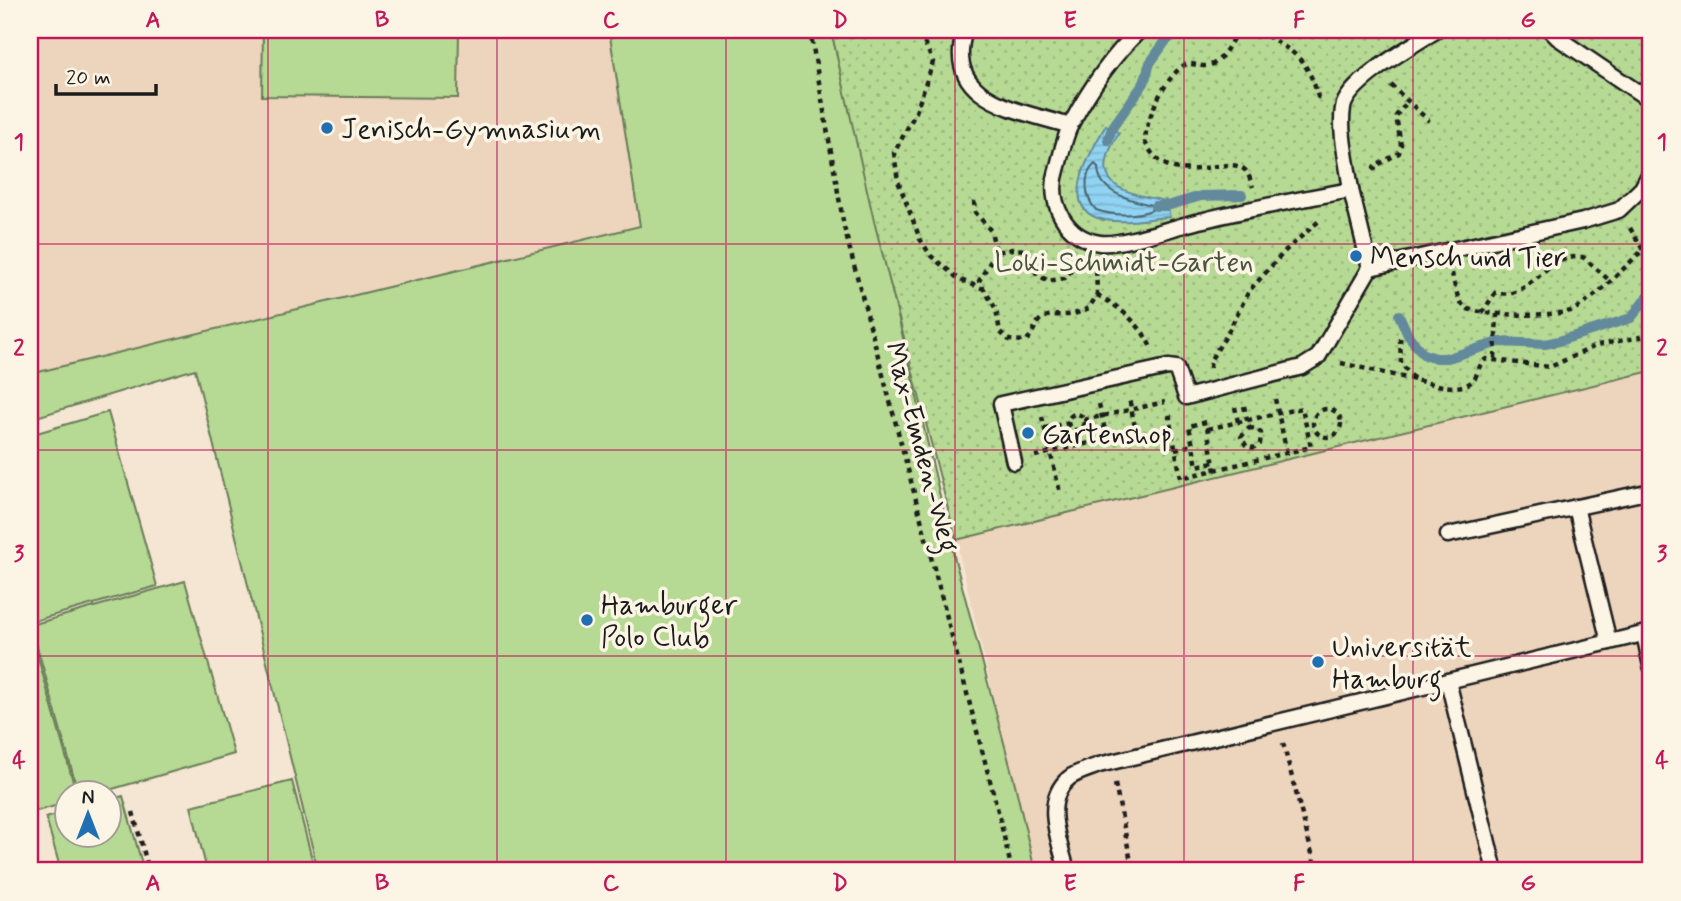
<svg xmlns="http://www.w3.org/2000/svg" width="1681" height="901" font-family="Mynerve,sans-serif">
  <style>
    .built { fill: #edd4bd }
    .grass { fill: #b6da94; stroke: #697b58; stroke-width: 2 }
    .garden { fill: url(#garden-dots); stroke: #697b58; stroke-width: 2 }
    .water { fill: url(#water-rules); stroke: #628a9c; stroke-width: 2 }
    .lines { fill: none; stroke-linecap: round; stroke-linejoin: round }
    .shore { stroke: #4a6572; stroke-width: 2 }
    .stream { stroke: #628a9c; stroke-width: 10 }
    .lane-casing { stroke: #1c1c1c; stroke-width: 19 }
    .path { stroke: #1c1c1c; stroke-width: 4.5; stroke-dasharray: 5 5; stroke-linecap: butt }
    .lane { stroke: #fcf5e5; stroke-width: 14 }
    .grid { fill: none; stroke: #c2185b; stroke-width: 2; stroke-opacity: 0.55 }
    .poi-dot { fill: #1f6fb2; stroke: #fcf5e5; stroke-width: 2.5 }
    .labels { text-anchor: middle; stroke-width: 7; stroke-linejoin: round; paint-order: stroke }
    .poi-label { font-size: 28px; fill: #1c1c1c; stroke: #fcf5e5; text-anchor: start }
    .park-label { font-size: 28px; fill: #4a5540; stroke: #fcf5e5 }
    .street-label { font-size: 28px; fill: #1c1c1c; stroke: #fcf5e5 }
    .neatline { fill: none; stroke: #c2185b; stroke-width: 2.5 }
    .grid-label { font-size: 23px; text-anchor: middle; font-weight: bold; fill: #c2185b }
  </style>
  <defs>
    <pattern id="garden-dots" width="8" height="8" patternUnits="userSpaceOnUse" patternTransform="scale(1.75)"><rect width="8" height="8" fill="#b6da94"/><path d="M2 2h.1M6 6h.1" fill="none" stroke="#9cba7f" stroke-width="1.8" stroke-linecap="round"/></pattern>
    <pattern id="water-rules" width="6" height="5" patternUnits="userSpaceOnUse" patternTransform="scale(1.75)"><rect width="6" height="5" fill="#90d3f2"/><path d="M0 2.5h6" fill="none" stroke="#7cb5cf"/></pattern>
  </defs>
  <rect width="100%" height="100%" fill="#f5e6d3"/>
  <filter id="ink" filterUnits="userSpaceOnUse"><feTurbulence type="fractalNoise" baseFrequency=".0143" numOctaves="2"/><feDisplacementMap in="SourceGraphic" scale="14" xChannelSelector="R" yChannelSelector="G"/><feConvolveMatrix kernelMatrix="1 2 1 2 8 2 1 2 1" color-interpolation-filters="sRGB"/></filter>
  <g filter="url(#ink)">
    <g class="built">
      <polygon points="30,30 609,30 641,226 30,374"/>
      <polygon points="1651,371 1651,871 1035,871 956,540"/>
    </g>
    <g class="grass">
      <polygon points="263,30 459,30 458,98 262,96"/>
      <polygon points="609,30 831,30 954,556 1015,784 1035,871 318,871 195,369 30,419 30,374 640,226"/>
      <polygon points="108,412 157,586 30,622 30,435"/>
      <polygon points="185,581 234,754 102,792 78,792 31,625"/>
      <polygon points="30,629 76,792 66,792 66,803 30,813"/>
      <polygon points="292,781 315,871 207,871 191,806"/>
      <polygon points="123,796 144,871 61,871 46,818 66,812 66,834 108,834 109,800"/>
    </g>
    <polygon class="garden" points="831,30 1651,30 1651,371 956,540 874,221"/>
    <path class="water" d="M1106,125l13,8c-33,52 2,59 47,68l4,16c-22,1 -43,7 -65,3 -51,-9 -13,-71 1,-95z"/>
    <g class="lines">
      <path class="shore" d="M1095,164l3,3c0,26 33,33 53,38l1,5c-17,6 -39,6 -56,0 -11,-12 -14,-35 -1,-46z"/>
      <g class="stream">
        <polyline points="1108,140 1112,128 1144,83 1150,63 1165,42 1178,30"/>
        <polyline points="1155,206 1167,206 1201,196 1242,195"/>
        <polyline points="1399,315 1408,335 1423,354 1436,358 1448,358 1499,342 1545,344 1559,341 1631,318 1651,292"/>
      </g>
      <g class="lane-casing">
        <g id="lane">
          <path d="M965,30c-23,72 55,80 105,96"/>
          <path d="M1140,30c-28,26 -51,60 -69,94 -7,14 -10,32 -14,46 -10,32 8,68 43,73 22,3 79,-18 104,-23 48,-12 98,-21 147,-30 -3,-24 -12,-59 -8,-82 4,-26 72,-64 94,-78"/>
          <polyline points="1550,30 1558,38 1651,101"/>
          <polyline points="1351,190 1370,268"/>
          <polyline points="1014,462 1001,404 1168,367 1176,368 1186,397 1302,367 1318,357 1370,268 1583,221 1619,210 1642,188 1651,171"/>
          <polyline points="1576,507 1609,642"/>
          <polyline points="1448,535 1651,491"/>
          <polyline points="1644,634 1651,666"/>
          <polyline points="1448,681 1495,871"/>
          <path d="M1067,871c-7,-30 -26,-69 2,-93 8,-6 20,-9 30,-13l552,-133"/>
        </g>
      </g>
      <g class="path">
        <polyline points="810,30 844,227 998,811 1012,871"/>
        <polyline points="909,30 924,42 933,62 916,112 894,153 898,181 920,239 931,256 960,280 984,289"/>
        <path d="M1238,30c-8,12 -17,37 -34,36 -7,0 -11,-3 -18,-2 -20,11 -41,55 -41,78 27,54 81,8 101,29 3,4 5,11 7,16"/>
        <path d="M1258,30c34,22 49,25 60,67l6,1"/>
        <polyline points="1391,85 1429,121"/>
        <polyline points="1375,171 1374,167 1399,153 1401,145 1396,116 1408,101"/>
        <polyline points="974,201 975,212 991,231 996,252 1013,249 1025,250 1032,259 1036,273 1048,281 1065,278 1075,266 1084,265"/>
        <polyline points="1630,228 1643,250 1651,250"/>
        <path d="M996,252l-17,29 17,28 4,23 9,8 17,1c8,-8 7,-12 12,-19 7,-9 18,-6 28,-7 8,0 16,-4 23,-7l8,-13 -1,-31"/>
        <path d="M1452,273c2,10 5,29 14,35 14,8 92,9 107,2 24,-12 49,-41 70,-60"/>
        <path d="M1097,295c22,11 45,30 54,53"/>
        <path d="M1482,313l13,-20c5,0 13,1 17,0 29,-10 37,-38 71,-36l26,23"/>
        <path d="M1400,338l1,25 14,17c16,3 48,15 60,-2 4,-8 4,-14 11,-19l64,8 48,-22 53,-10"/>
        <polyline points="1495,358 1497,314"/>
        <polyline points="1341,363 1415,380"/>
        <polyline points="1210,368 1211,359 1226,336 1249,291 1286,250 1319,221"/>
        <polyline points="1275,399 1287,453"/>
        <polyline points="1099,404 1107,439"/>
        <polyline points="1244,406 1249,428 1241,437 1247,447 1253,448 1260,444 1261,433 1257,429 1249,428"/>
        <polyline points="1235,407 1238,422"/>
        <circle cx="1327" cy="423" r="14"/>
        <circle cx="1076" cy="422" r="8"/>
        <polyline points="1042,417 1060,493"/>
        <polyline points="1172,417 1169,417 1181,478 1311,447 1302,408 1207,429"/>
        <polyline points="1084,420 1165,402"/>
        <polyline points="1206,422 1189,426 1197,466 1214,462"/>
        <polyline points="1207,427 1215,471"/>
        <polyline points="1045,428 1068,423"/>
        <polyline points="1077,430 1081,445"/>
        <polyline points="1175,449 1193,445"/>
        <polyline points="1035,456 1136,432 1129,398"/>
        <polyline points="1283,743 1314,861 1311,871"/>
        <polyline points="1115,784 1133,871"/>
        <polyline points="133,812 149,871"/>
      </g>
      <use href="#lane" class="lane"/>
    </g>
  </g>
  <path class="grid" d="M268,30v841M497,30v841M726,30v841M955,30v841M1184,30v841M1413,30v841M30,244h1621M30,450h1621M30,656h1621"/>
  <g class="poi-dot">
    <circle cx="327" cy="128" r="7"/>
    <circle cx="1356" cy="256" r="7"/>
    <circle cx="1028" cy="433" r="7"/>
    <circle cx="587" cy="620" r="7"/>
    <circle cx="1318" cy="662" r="7"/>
  </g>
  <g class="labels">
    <g class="poi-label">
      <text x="341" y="138">Jenisch-Gymnasium</text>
      <text x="1370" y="266">Mensch und Tier</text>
      <text x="1042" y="443">Gartenshop</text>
      <text x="601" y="614">Hamburger<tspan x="601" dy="32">Polo Club</tspan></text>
      <text x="1332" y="656">Universität<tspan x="1332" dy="32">Hamburg</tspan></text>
    </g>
    <g class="park-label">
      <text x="1124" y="271">Loki-Schmidt-Garten</text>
    </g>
    <g class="street-label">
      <text transform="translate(923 447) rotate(75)" y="10">Max-Emden-Weg</text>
    </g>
  </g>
  <rect width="1681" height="901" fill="none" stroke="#fcf5e5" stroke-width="77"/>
  <g transform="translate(88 814)"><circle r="33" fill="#fcf5e5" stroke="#a29e95" stroke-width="2"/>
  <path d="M0-5L12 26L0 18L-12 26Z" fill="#1f6fb2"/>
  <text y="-10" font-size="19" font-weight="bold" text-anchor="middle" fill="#1c1c1c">N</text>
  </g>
  <path d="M56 84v10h100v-10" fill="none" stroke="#1c1c1c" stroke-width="3.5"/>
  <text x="66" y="84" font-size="21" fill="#1c1c1c" stroke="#fcf5e5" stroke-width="5" paint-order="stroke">20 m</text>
  <rect x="38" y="38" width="1604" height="824" class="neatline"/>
  <g class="grid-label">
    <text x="153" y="27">A</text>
    <text x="382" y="27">B</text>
    <text x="611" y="27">C</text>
    <text x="840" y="27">D</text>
    <text x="1070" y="27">E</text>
    <text x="1299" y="27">F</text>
    <text x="1528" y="27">G</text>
    <text x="19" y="149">1</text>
    <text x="1662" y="149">1</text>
    <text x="19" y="355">2</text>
    <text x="1662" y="355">2</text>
    <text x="19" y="561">3</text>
    <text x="1662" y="561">3</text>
    <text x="19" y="767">4</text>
    <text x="1662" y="767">4</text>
    <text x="153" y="890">A</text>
    <text x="382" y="890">B</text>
    <text x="611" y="890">C</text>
    <text x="840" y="890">D</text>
    <text x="1070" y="890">E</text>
    <text x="1299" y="890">F</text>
    <text x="1528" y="890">G</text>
  </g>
</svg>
